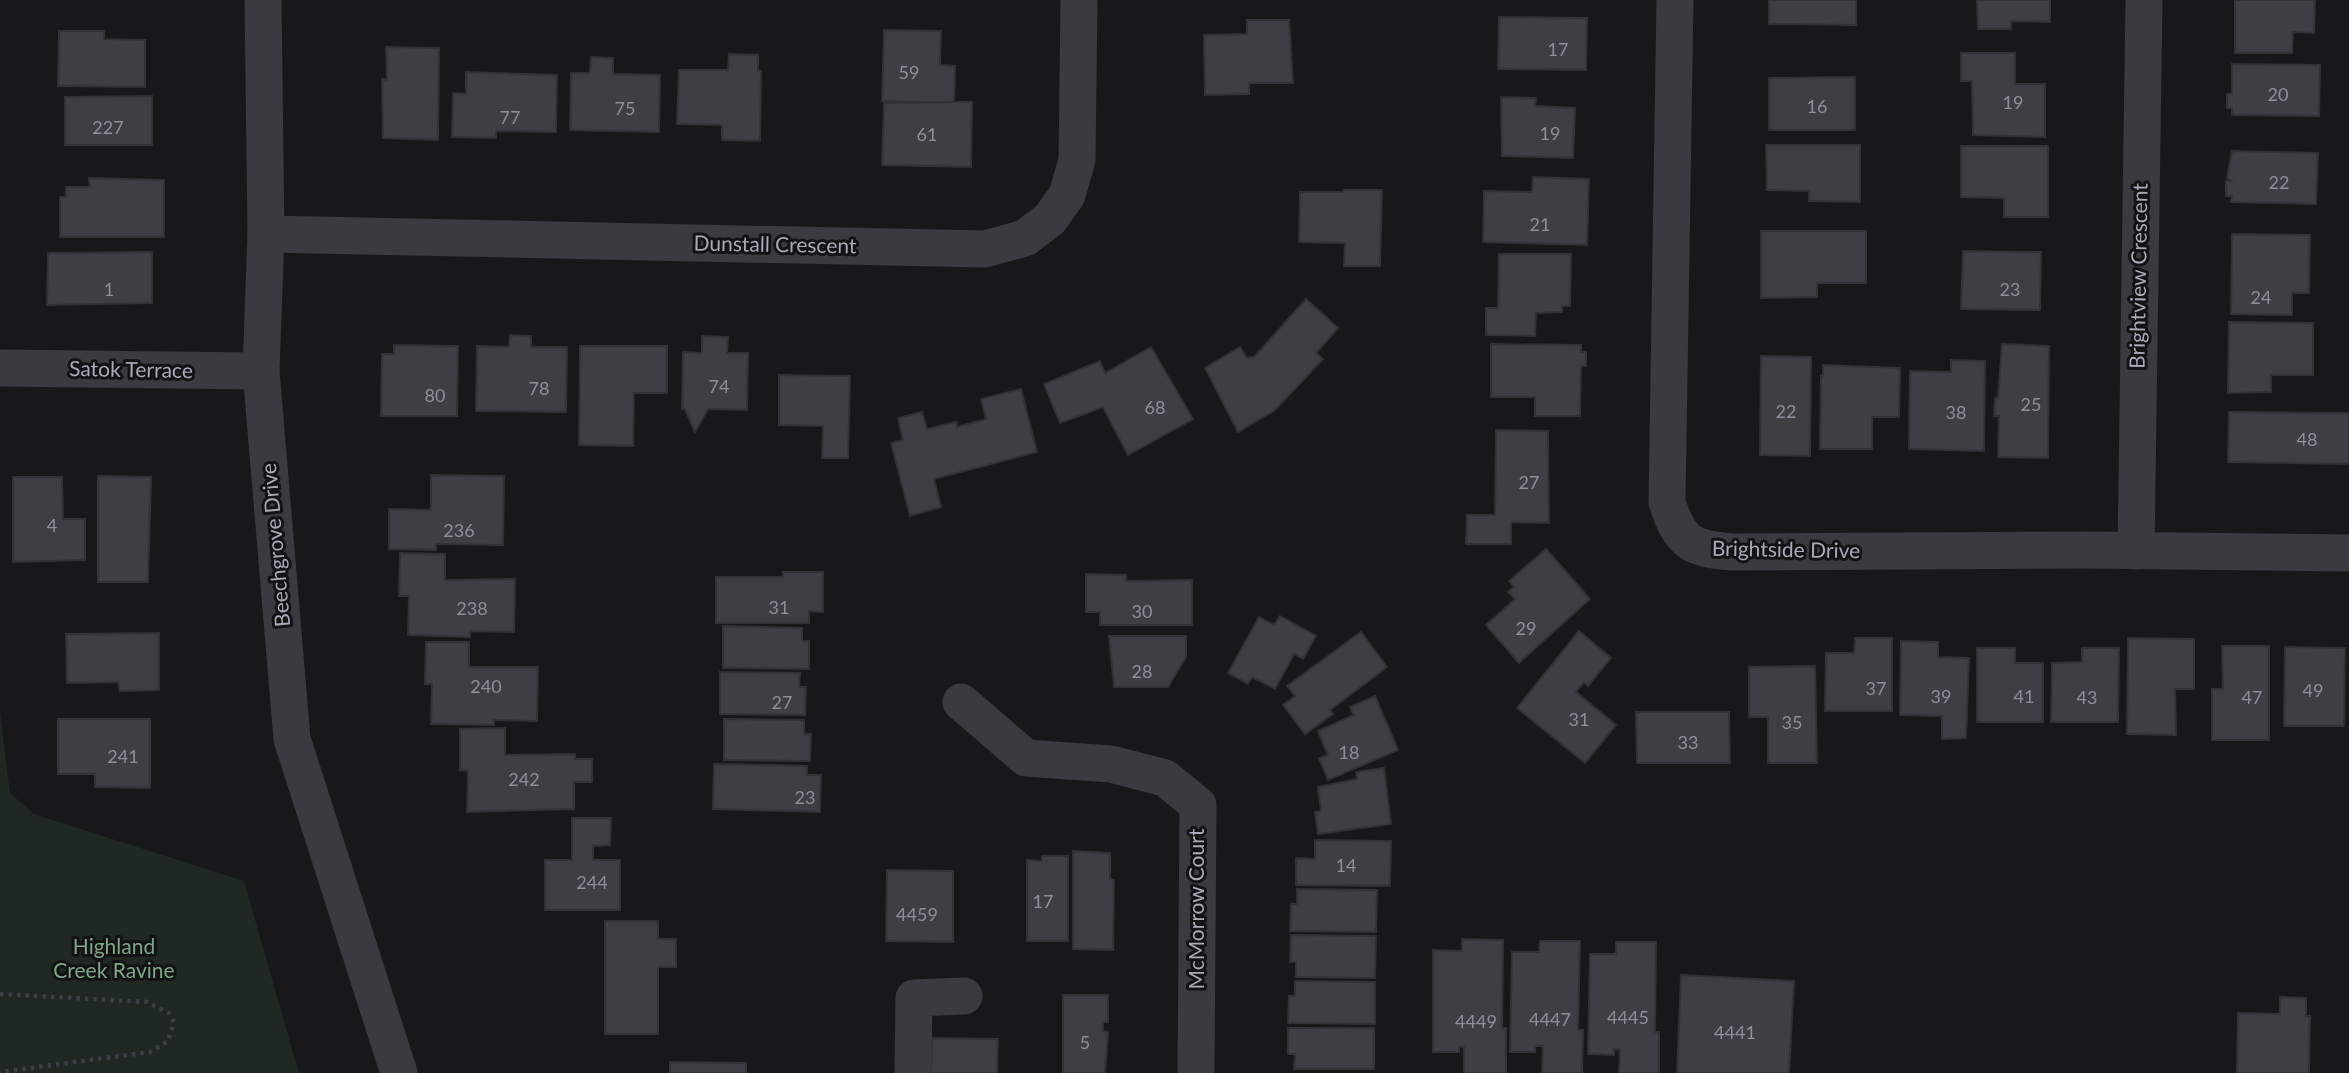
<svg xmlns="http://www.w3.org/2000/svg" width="2349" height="1073" font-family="Lato,sans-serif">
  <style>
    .green { fill: #1f2822 }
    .building { fill: #3f3e44; stroke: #323136; stroke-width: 2 }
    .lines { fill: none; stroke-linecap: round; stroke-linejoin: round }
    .path { stroke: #3e3f46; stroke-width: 4.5; stroke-dasharray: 3.5 5; stroke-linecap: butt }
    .minor { stroke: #3a3a41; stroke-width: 37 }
    .labels { text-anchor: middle; stroke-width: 6; stroke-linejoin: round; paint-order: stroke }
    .number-label { font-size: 18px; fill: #8e8f9c }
    .street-label { font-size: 21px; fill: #a8aaba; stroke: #131215 }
    .park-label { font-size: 21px; fill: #7ea788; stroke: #131215 }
  </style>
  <rect width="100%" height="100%" fill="#18171a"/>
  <polygon class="green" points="0,712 10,793 34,814 244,881 299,1073 0,1073"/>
  <g class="building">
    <polygon points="1769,0 1856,0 1856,25 1769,24"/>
    <polygon points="1977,0 2050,0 2050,22 2011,21 2011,29 1978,29"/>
    <polygon points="2235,0 2315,0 2314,33 2293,32 2292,53 2235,53"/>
    <polygon points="1499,17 1587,18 1586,70 1498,69"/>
    <polygon points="1247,20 1289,20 1293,83 1249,83 1249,94 1205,95 1204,35 1247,34"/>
    <polygon points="884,30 941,31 940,65 955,66 954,103 882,101"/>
    <polygon points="59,31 104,31 104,39 145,40 145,87 58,86"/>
    <polygon points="386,47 439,48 438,140 383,138 382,79 387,80"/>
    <polygon points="1961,53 2015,53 2015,84 2045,84 2045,137 1973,135 1972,81 1961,81"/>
    <polygon points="729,54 758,55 758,71 761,71 760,141 722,140 722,125 677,124 679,70 728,70"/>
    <polygon points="591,57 613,58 613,74 660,75 659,132 570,130 571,73 590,73"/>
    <polygon points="2232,64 2320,65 2319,116 2232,115 2232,108 2227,108 2227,94 2232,94"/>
    <polygon points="466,72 557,75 556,132 496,131 496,138 452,137 453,93 466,94"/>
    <polygon points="1855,77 1855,130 1769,130 1769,78"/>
    <polygon points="152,96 152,145 65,145 65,97"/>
    <polygon points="1501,97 1536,98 1535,106 1575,108 1573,158 1502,156"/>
    <polygon points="955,102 972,102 971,167 882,165 884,103"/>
    <polygon points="1766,145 1860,145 1860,202 1809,201 1809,191 1767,190"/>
    <polygon points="1961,146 2048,146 2048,217 2004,217 2004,198 1961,197"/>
    <polygon points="2232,151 2318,153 2316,204 2231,202 2232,196 2226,196 2226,181 2231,181 2227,178"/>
    <polygon points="1533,177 1589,179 1587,245 1483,242 1484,191 1532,192"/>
    <polygon points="89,178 164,180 164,237 60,237 60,197 66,197 66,187 90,187"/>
    <polygon points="1344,190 1382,190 1380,266 1344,266 1345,243 1299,242 1300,192 1344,192"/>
    <polygon points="1761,231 1866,231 1866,283 1817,283 1817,297 1761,298"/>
    <polygon points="2232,234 2310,235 2309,293 2292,293 2292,315 2231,314"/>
    <polygon points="1963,251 2041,252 2040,310 1961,309"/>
    <polygon points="152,252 152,303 47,305 48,253"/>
    <polygon points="1499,254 1571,254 1570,306 1562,306 1562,312 1536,313 1535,336 1486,335 1486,308 1498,308"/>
    <polygon points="1306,299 1338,328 1316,353 1323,359 1275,410 1238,432 1205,368 1240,347 1247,358 1254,357"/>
    <polygon points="2229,322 2313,323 2313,375 2271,375 2271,392 2228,393"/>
    <polygon points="510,335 531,336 531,347 567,347 566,412 476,411 477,346 509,347"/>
    <polygon points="702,336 728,337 727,353 748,353 747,410 708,409 695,432 685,409 682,409 683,352 702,353"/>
    <polygon points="1491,344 1581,345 1581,352 1586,352 1586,366 1581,366 1580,416 1535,416 1535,397 1491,397"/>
    <polygon points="2002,344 2049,346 2048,458 1998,457 1999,416 1994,416 1995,398 1998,398"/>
    <polygon points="394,345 458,346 457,416 381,416 382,354 394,354"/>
    <polygon points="580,346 667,346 667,393 634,393 633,446 579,445"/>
    <polygon points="1151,347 1193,419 1128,455 1103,407 1060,423 1044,384 1100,361 1105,373"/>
    <polygon points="1761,356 1811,357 1810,456 1760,455"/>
    <polygon points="1951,360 1985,361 1984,451 1909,449 1910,371 1951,372"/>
    <polygon points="1823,365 1900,368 1899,417 1872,417 1872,449 1820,449 1821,376 1823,376"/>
    <polygon points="779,375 850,376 848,458 822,458 823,426 779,425"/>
    <polygon points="1021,389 1037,452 934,479 941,507 910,516 891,443 903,440 898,418 922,412 927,429 956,422 957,427 986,419 981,399"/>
    <polygon points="2229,412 2349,413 2349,464 2228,462"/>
    <polygon points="1496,430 1548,431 1549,523 1511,522 1511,544 1466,544 1467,515 1495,515"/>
    <polygon points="431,475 504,476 503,545 436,544 436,550 389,549 389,509 431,510"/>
    <polygon points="98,476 151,477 148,582 98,582"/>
    <polygon points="13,477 62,477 63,519 85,519 85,560 13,562"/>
    <polygon points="1546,549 1590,599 1519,663 1486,625 1515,599 1508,592 1514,587 1509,581"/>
    <polygon points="400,553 445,554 445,580 515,579 514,632 470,631 470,637 408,635 409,596 399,596"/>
    <polygon points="783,572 823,572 823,612 809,611 809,623 716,623 716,577 783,577"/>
    <polygon points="1086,574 1126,575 1126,581 1192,580 1192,625 1100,625 1100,612 1086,612"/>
    <polygon points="1280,616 1316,636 1303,659 1294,654 1275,689 1252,677 1248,684 1228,673 1259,617 1274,625"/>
    <polygon points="723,626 802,628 802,641 809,641 809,669 723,668"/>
    <polygon points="1579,631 1611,658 1588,686 1584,682 1576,692 1616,725 1585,763 1517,708"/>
    <polygon points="1361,632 1387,667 1330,710 1333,714 1305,734 1283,705 1295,696 1287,686"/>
    <polygon points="159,633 159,690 120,691 118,682 67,683 66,634"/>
    <polygon points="1109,636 1186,636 1186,657 1168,687 1114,687"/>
    <polygon points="1855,638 1892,638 1892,711 1825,711 1826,653 1854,653"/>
    <polygon points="2128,638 2194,639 2194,689 2175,689 2176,735 2127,734"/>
    <polygon points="1901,641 1938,642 1938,657 1969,658 1966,738 1942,739 1942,716 1900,715"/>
    <polygon points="426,642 469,642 469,667 538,667 537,721 494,720 494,725 431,724 432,684 425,684"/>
    <polygon points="2222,646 2269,646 2269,740 2212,740 2212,689 2223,689"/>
    <polygon points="2285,647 2345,648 2344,726 2284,726"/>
    <polygon points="1977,648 2015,648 2015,663 2043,663 2043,722 1977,722"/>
    <polygon points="2082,648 2119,648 2118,722 2051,722 2052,663 2082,662"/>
    <polygon points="1815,666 1817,763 1768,763 1768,717 1749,717 1749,667"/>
    <polygon points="720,672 800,673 799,687 806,687 805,715 720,714"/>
    <polygon points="1375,696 1398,750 1328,780 1319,758 1328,755 1318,731 1354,715 1350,707"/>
    <polygon points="1636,712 1729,712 1730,763 1637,763"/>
    <polygon points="58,719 150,719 150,788 95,787 95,774 58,774"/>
    <polygon points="724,719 804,720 804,734 811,734 810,761 724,760"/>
    <polygon points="505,728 505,755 575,754 575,759 592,759 592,782 574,782 574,809 467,812 468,771 460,770 460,729"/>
    <polygon points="714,764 807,766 807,775 821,775 820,812 713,809"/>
    <polygon points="1384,768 1391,824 1318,834 1315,812 1321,811 1318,787 1357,779 1356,772"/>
    <polygon points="572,818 611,818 610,845 593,846 593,860 620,860 620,910 545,910 545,860 572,860"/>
    <polygon points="1315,840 1391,841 1390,886 1296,885 1296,858 1315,859"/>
    <polygon points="1073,851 1110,853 1110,879 1114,880 1113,950 1073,949"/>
    <polygon points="1042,856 1068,856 1068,941 1027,941 1027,860 1042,861"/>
    <polygon points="887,870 953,871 953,942 886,941"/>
    <polygon points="1297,889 1377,890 1376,932 1290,931 1291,904 1297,904"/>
    <polygon points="605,921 658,921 658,939 676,939 676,967 658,967 658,1034 605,1034"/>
    <polygon points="1291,935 1376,936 1375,978 1296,977 1296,962 1290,962"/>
    <polygon points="1462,939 1503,940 1502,1028 1506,1028 1506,1073 1464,1073 1464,1047 1459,1047 1459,1052 1433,1052 1433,950 1462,951"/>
    <polygon points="1540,941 1580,941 1578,1030 1583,1030 1582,1073 1542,1073 1543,1046 1535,1046 1535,1052 1510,1052 1512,952 1539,952"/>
    <polygon points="1616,942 1656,942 1655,1032 1659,1032 1659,1073 1619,1073 1620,1050 1614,1049 1614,1055 1588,1054 1590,954 1616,954"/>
    <polygon points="1681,975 1794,981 1789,1073 1677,1073"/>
    <polygon points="1295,981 1375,982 1375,1024 1288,1023 1289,996 1295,996"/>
    <polygon points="1063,995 1108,995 1108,1022 1103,1022 1103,1031 1108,1032 1105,1073 1063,1073"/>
    <polygon points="2280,997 2306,998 2306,1016 2310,1016 2309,1073 2237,1073 2238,1013 2280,1014"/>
    <polygon points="1288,1028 1374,1028 1374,1069 1294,1069 1295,1054 1288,1054"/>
    <polygon points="932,1038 998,1039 997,1073 931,1073"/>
    <polygon points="670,1062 746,1063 746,1073 670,1073"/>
  </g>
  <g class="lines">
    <polyline class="path" points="0,994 147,1002 169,1013 174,1022 168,1041 150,1052 0,1072"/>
    <g class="minor">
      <polyline points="263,0 266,234 261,371 292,739 399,1073"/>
      <path d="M1675,0l-8,502c13,41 24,47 66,50l353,-2 263,3"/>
      <polyline points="266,234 985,249 1025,238 1050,219 1067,195 1077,160 1079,0"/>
      <polyline points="0,368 261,371"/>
      <polyline points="2136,551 2144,0"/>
      <polyline points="961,702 1026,758 1111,764 1165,778 1198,805 1196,1073"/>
      <polyline points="913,1073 914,998 964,996"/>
    </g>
  </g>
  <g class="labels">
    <g class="number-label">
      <text x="1558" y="56">17</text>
      <text x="909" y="79">59</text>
      <text x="2278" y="101">20</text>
      <text x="2013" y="109">19</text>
      <text x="1817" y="113">16</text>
      <text x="625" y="115">75</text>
      <text x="510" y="124">77</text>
      <text x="108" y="134">227</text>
      <text x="1550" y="140">19</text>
      <text x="927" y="141">61</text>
      <text x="2279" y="189">22</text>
      <text x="1540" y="231">21</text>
      <text x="109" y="296">1</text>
      <text x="2010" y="296">23</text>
      <text x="2261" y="304">24</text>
      <text x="719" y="393">74</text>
      <text x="539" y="395">78</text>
      <text x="435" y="402">80</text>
      <text x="2031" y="411">25</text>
      <text x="1155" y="414">68</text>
      <text x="1786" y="418">22</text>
      <text x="1956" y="419">38</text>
      <text x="2307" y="446">48</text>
      <text x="1529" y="489">27</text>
      <text x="52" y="532">4</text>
      <text x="459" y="537">236</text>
      <text x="779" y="614">31</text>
      <text x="472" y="615">238</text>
      <text x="1142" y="618">30</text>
      <text x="1526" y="635">29</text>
      <text x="1142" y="678">28</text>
      <text x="486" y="693">240</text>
      <text x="1876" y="695">37</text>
      <text x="2313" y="697">49</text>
      <text x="1941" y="703">39</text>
      <text x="2024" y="703">41</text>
      <text x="2087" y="704">43</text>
      <text x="2252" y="704">47</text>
      <text x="782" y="709">27</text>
      <text x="1579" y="726">31</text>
      <text x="1792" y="729">35</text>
      <text x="1688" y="749">33</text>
      <text x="1349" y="759">18</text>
      <text x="123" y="763">241</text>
      <text x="524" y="786">242</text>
      <text x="805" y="804">23</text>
      <text x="1346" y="872">14</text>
      <text x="592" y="889">244</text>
      <text x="1043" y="908">17</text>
      <text x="917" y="921">4459</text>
      <text x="1628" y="1024">4445</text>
      <text x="1550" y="1026">4447</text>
      <text x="1476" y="1028">4449</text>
      <text x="1735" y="1039">4441</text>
      <text x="1085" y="1049">5</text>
    </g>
    <g class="street-label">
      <text transform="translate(775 245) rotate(1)" y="7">Dunstall Crescent</text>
      <text transform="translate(2139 276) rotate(-89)" y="7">Brightview Crescent</text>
      <text transform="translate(131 370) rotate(1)" y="7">Satok Terrace</text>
      <text transform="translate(276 545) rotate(-95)" y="7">Beechgrove Drive</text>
      <text transform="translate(1786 550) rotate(1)" y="7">Brightside Drive</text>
      <text transform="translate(1197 909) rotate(-90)" y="7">McMorrow Court</text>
    </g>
    <g class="park-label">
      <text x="114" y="954">Highland<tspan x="114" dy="24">Creek Ravine</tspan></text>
    </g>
  </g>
</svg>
